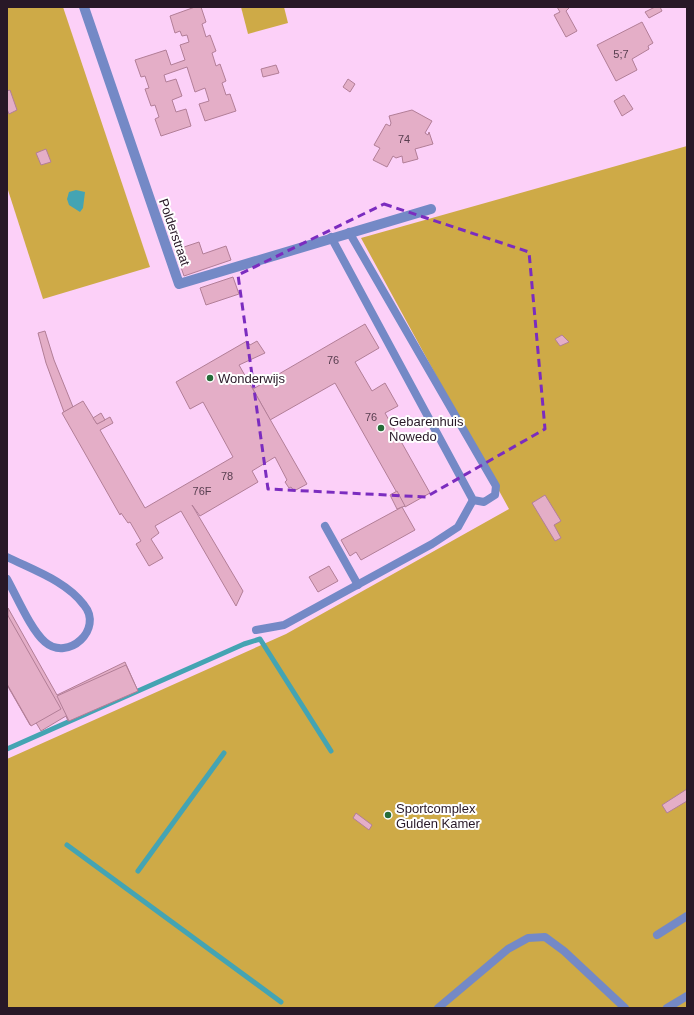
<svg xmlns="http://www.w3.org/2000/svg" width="694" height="1015" font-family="Arial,sans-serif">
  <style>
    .green { fill: #ceaa47 }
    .water { fill: #44a4b3 }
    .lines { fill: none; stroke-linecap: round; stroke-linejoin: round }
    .stream { stroke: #44a4b3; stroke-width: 5 }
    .building { fill: #e4aec7; stroke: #b27e97 }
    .lane { stroke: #7489c6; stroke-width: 8 }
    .street { stroke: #7489c6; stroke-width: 10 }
    .marked { fill: none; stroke: #7b2cbf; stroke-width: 3; stroke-dasharray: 8 5; stroke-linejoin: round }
    .poi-dot { fill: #266c38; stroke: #fff; stroke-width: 1.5 }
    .labels { text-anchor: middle; stroke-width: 4; stroke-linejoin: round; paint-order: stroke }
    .number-label { font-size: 11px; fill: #573e4f }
    .street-label { font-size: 13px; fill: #281827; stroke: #fff }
    .poi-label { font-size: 13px; fill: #281827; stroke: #fff; text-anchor: start }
  </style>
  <rect width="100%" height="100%" fill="#fcd0f8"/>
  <g class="green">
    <polygon points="7,7 63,7 150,267 43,299 7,187"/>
    <polygon points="241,7 284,7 288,23 248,34"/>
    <polygon points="687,146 687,1008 7,1008 7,759 286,634 509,509 361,238"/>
  </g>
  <polygon class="water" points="76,190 85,192 83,208 80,212 69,205 67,199 69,192"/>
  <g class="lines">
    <g class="stream">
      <polyline points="7,749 244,644 260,639 331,751"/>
      <polyline points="67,845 281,1002"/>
      <polyline points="138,871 224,753"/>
    </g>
  </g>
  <g class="building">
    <polygon points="195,7 201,7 206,22 202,24 206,37 210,35 216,51 212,53 216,66 220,64 226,81 222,83 226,95 230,94 236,111 205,121 199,104 209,101 205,88 195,92 187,67 164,75 166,82 176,79 182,96 172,100 176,112 186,109 191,126 161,136 155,119 159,117 155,105 151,106 145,89 149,88 145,76 141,77 135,60 166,50 171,65 185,60 180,45 189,42 187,35 182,36 180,31 175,33 170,16"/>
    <polygon points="557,7 570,7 566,11 577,31 566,37 554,15 560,12"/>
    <polygon points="655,7 660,7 662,11 649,18 645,12"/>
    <polygon points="642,22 653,43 648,46 649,49 632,59 637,70 616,81 597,45"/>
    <polygon points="276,65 279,73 263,77 261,69"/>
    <polygon points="348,79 355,84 350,92 343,87"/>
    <polygon points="10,90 17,110 9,114 7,109 7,91"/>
    <polygon points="624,95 633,109 622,116 614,101"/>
    <polygon points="412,110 432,121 425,133 428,135 429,132 433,144 415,149 418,159 403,163 402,156 396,158 393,156 387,167 373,160 380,148 374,145 386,124 390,126 391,123 389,116"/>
    <polygon points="46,149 51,162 41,165 36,153"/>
    <polygon points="199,242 203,254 226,246 231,260 184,276 175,250"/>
    <polygon points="233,277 239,294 206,305 200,288"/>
    <polygon points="365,324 379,348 355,362 372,391 385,383 398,406 385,413 430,493 405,507 335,383 270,420 253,389"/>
    <polygon points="45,331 54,360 73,407 64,412 46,363 38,333"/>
    <polygon points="562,335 569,342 560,346 555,339"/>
    <polygon points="247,341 250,345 257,341 265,353 239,365 307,484 294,491 291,487 289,488 285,482 287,480 275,457 252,471 258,482 200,516 192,505 243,591 236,606 181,511 155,526 159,533 151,539 163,558 149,566 136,544 141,541 130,522 128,523 121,513 120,515 62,413 83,401 97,424 110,417 113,423 100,430 145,508 233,457 203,402 190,409 176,382"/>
    <polygon points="101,413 105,420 97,424 93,418"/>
    <polygon points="397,491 405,506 397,509 390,495"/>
    <polygon points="545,495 561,521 554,525 561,538 555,541 532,503"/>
    <polygon points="402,507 415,530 361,560 356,552 350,556 341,540"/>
    <polygon points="329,566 338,581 318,592 309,577"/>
    <polygon points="8,608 57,695 125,662 137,689 68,721 66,716 41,731 35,721 30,725 7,685"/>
    <polygon points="7,614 61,709 31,726 7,684"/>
    <polygon points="126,665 138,691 69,721 57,696"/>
    <polygon points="687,789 687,801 667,813 662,805"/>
    <polygon points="356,813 372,825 369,830 353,818"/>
  </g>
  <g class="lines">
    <g class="lane">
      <polyline points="331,237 473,500 484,502 495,495 496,486 349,232"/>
      <polyline points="325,526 358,585"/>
      <path d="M7,557c26,13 59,24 77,48 20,24 -16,57 -39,37 -14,-12 -28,-45 -38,-63"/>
      <polyline points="256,630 284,625 432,544 458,527 473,500"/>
      <polyline points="657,935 687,916"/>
      <polyline points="438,1008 508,949 528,938 545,937 564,951 625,1008"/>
      <polyline points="667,1008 687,996"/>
    </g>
    <polyline class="street" points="84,7 179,284 431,209"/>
  </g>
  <path class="marked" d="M384,204l145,48 16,177 -119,68 -158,-8 -30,-214z"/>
  <g class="poi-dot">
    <circle cx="210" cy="378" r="4"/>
    <circle cx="381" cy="428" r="4"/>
    <circle cx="388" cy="815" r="4"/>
  </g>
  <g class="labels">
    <g class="number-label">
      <text x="621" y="58">5;7</text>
      <text x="404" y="143">74</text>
      <text x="333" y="364">76</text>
      <text x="371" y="421">76</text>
      <text x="227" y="480">78</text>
      <text x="202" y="495">76F</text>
    </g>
    <g class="street-label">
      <text transform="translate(175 232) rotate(71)" y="5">Polderstraat</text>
    </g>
    <g class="poi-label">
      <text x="218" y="383">Wonderwijs</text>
      <text x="389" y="426">Gebarenhuis<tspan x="389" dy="15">Nowedo</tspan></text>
      <text x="396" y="813">Sportcomplex<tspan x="396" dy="15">Gulden Kamer</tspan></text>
    </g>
  </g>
  <rect width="694" height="1015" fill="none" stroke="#281827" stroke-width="16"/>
</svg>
